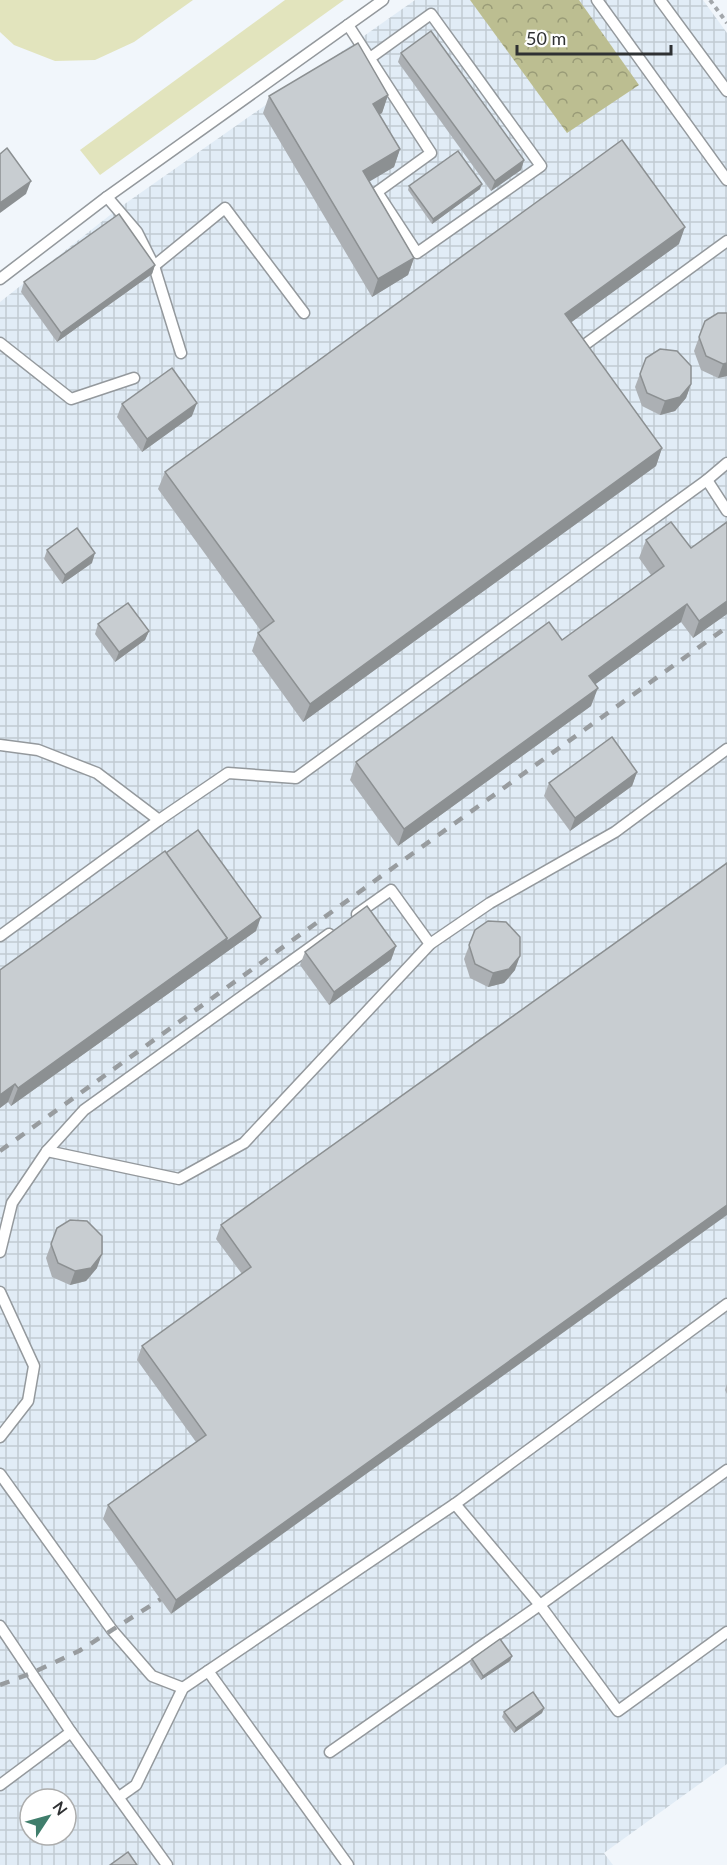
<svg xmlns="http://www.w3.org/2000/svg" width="727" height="1865" font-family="Lato,sans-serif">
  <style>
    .industrial { fill: url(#industrial-grid); fill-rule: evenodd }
    .grass { fill: #e2e4bd }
    .forest { fill: url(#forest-crowns) }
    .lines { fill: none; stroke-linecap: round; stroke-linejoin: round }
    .service-casing { stroke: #94999d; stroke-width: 13 }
    .path { stroke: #a3a7ab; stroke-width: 4; stroke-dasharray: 4.5 4.5; stroke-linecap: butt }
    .service { stroke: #fff; stroke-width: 10 }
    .rail { stroke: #989c9f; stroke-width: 4.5; stroke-dasharray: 10 10; stroke-linecap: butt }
    .wall { fill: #acb0b4 }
    .shaded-wall { fill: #8c9092 }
    .building { fill: #c8cdd1; stroke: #8c9092; stroke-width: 1.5 }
  </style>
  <defs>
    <pattern id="industrial-grid" width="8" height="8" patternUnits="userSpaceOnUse" patternTransform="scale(1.5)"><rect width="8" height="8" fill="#e1ecf6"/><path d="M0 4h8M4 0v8" fill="none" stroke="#c1cbd3"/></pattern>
    <pattern id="forest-crowns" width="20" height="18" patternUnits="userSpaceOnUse" patternTransform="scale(1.5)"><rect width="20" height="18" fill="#bcbe91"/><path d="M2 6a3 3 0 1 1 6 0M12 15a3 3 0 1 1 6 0" fill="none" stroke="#999b77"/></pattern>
  </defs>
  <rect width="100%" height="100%" fill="#f1f6fb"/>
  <path class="industrial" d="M415,0h288l24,33v1731l-123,89 9,12h-613v-1563l119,-94zM30,1799h36v36h-36z"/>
  <g class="grass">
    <polygon points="0,0 193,0 134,42 95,60 55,61 14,45 0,32"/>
    <polygon points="285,0 344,0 100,175 80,150"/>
  </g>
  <polygon class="forest" points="470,0 579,0 639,85 567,133"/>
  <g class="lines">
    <g class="service-casing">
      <g id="service">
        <polyline points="597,0 727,180"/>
        <polyline points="660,0 727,91"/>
        <polyline points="348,25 431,153 377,192 417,253 541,166 431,14 370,58"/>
        <polyline points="107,197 137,232 154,266 181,353"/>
        <polyline points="154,266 225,208 304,313"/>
        <polyline points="0,279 107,197 383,0"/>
        <polyline points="0,343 71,399 134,378"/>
        <polyline points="583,346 727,241"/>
        <polyline points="707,480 727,511"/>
        <polyline points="0,745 38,750 97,773 159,820"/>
        <polyline points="357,914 391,890 430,944"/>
        <polyline points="0,936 159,820 228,773 296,778 707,480 727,463"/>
        <polyline points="47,1151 179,1179 244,1143 430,944 490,903 615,832 727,749"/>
        <polyline points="0,1252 12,1203 47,1151 84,1110 329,934"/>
        <polyline points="0,1292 34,1366 28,1401 0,1437"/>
        <polyline points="0,1474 112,1630 152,1676 183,1688"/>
        <polyline points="455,1504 540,1605 618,1711 727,1632"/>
        <polyline points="0,1626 71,1732 0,1785"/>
        <polyline points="208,1671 348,1865"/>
        <polyline points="71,1732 167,1865"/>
        <polyline points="330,1752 540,1605 727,1470"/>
        <polyline points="119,1797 136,1785 183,1688 455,1504 727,1304"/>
      </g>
    </g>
    <polyline class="path" points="710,0 727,23"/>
    <use href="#service" class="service"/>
    <g class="rail">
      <polyline points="0,1151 727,627"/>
      <polyline points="0,1685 32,1673 79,1651 161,1599"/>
    </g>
  </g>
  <g class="wall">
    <polygon points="401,53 524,160 521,170 491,191 398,62"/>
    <polygon points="388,95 382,113 379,114 400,149 394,167 369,181 414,258 408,275 372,297 263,113 269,96"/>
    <polygon points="409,186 480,189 432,224 408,190"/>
    <polygon points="679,244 571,322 662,448 656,466 303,722 252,651 258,633 261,631 158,489 165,472"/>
    <polygon points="155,265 152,274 57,342 21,292 24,282"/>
    <polygon points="727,313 727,376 718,378 701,370 694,351 705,321"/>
    <polygon points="646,358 691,384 686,398 675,411 660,415 642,406 635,387"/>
    <polygon points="122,404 192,416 142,452 117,417"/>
    <polygon points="727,522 727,614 693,638 681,622 595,684 591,706 398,846 350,780 356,762 562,640 651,575 639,558 646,540 691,548"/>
    <polygon points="47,550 92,563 62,584 44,559"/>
    <polygon points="98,624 149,631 145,640 115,662 95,634"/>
    <polygon points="637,772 632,786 570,831 544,796 549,783"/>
    <polygon points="727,863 171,1614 103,1519 108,1505 196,1442 137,1360 142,1346 242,1274 216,1239 221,1225"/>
    <polygon points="475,930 515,970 504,983 488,987 470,978 464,959"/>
    <polygon points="256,931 11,1106 8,1102 0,1108 0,970"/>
    <polygon points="396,946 391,960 329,1005 300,965 305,952"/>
    <polygon points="57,1228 97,1268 86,1281 70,1285 52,1277 46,1258"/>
    <polygon points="727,1384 727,1394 725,1390"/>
    <polygon points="512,1656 510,1661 481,1680 470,1664 472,1659"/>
    <polygon points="544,1708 542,1713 514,1733 502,1717 504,1712"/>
  </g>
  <g class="shaded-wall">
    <polygon points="388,95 382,113 367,122 373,104"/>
    <polygon points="400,149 394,167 357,189 363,171"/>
    <polygon points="524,160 521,170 491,191 495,181"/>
    <polygon points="31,181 26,194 0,213 0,203"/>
    <polygon points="482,184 480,189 432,224 433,219"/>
    <polygon points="685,227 679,244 558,332 565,314"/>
    <polygon points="414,258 408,275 372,297 378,279"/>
    <polygon points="155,265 152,274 57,342 61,333"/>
    <polygon points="727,363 727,376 718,378 723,364"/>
    <polygon points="691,384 686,398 675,411 660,415 665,401"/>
    <polygon points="197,403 192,416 142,452 147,439"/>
    <polygon points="662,448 656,466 303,722 310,704"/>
    <polygon points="95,553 92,563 62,584 65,575"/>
    <polygon points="727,601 727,614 693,638 699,621"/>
    <polygon points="687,604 681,622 582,694 589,676"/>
    <polygon points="149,631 145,640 115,662 119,652"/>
    <polygon points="598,688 591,706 398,846 404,829"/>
    <polygon points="637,772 632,786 570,831 575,818"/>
    <polygon points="261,917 256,931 11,1106 18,1088 227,938"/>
    <polygon points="396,946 391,960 329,1005 334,992"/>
    <polygon points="520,956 515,970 504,983 488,987 493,973"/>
    <polygon points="15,1084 8,1102 0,1108 0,1095"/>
    <polygon points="727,1205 727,1215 171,1614 176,1600"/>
    <polygon points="102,1254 97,1268 86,1281 70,1285 75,1271"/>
    <polygon points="512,1656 510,1661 481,1680 483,1676"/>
    <polygon points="544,1708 542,1713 514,1733 516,1728"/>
  </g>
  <g class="building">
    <polygon points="431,31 524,160 495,181 401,53"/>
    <polygon points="358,43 388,95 373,104 400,149 363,171 414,258 378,279 269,96"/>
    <polygon points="622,140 685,227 565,314 662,448 310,704 258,633 274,621 165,472"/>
    <polygon points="7,148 31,181 0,203 0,154"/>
    <polygon points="458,151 482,184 433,219 409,186"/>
    <polygon points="119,214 155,265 61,333 24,282"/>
    <polygon points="718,313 727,313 727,363 723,364 706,356 699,337 705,321"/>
    <polygon points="660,349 677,351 691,366 691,384 680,397 665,401 647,393 640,374 646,358"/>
    <polygon points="172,368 197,403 147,439 122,404"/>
    <polygon points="671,522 691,548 727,522 727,601 699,621 687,604 589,676 598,688 404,829 356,762 549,622 562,640 664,566 646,540"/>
    <polygon points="77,528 95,553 65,575 47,550"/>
    <polygon points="128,603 149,631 119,652 98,624"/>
    <polygon points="612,737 637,772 575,818 549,783"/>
    <polygon points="198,830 261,917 226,942 227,938 166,853"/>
    <polygon points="165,851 227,938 18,1088 15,1084 0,1095 0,970"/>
    <polygon points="727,863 727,1205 176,1600 108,1505 206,1435 142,1346 251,1267 221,1225"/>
    <polygon points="367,906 396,946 334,992 305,952"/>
    <polygon points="488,921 506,922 520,937 520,956 509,969 493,973 475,964 469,945 475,930"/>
    <polygon points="70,1220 87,1221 102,1236 102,1254 91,1268 75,1271 58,1263 51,1244 57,1228"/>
    <polygon points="500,1639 512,1656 483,1676 472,1659"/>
    <polygon points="533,1692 544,1708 516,1728 504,1712"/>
    <polygon points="128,1852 137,1865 110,1865"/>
  </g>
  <g transform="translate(48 1817) rotate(54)"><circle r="28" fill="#ffffff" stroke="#acadad" stroke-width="1.5"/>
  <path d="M0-4.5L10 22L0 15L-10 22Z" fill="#407e6c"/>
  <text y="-9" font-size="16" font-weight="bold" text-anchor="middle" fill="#2f3133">N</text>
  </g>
  <path d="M517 45v9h154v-9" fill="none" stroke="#2f3133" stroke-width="3"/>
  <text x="526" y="45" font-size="18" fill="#2f3133" stroke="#ffffff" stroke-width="4.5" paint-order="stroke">50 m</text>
</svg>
